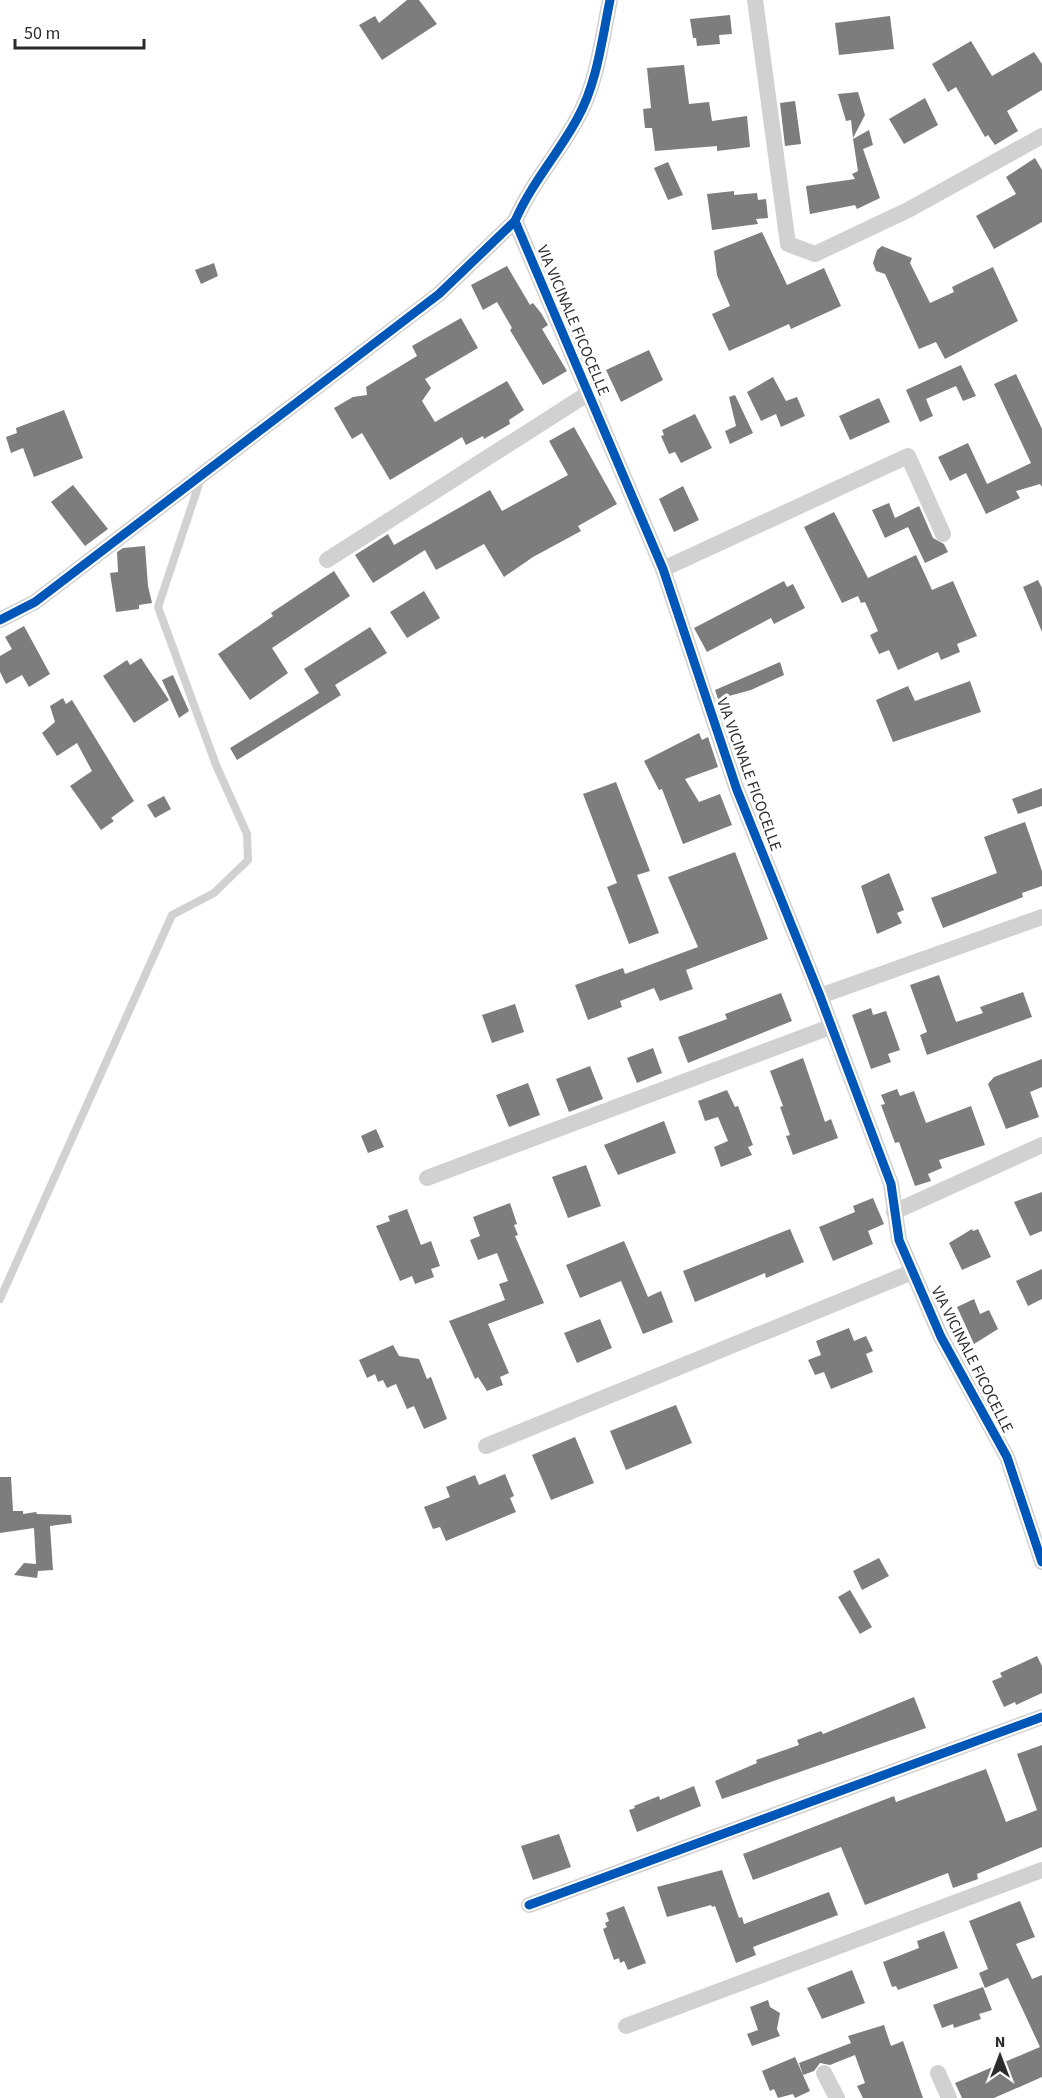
<svg xmlns="http://www.w3.org/2000/svg" width="1042" height="2098" font-family="'Source Sans 3',sans-serif">
  <style>
    .building { fill: #7d7d7d }
    .lines { fill: none; stroke-linecap: round; stroke-linejoin: round }
    .service { stroke: #d1d1d1; stroke-width: 8 }
    .minor { stroke: #d1d1d1; stroke-width: 16 }
    .cycleway-casing { stroke: #fff; stroke-width: 13 }
    .cycleway { stroke: #0057b8; stroke-width: 9 }
    .labels { text-anchor: middle; stroke-width: 6; stroke-linejoin: round; paint-order: stroke }
    .street-label { font-size: 16px; fill: #2c2c2c; stroke: #fff }
  </style>
  <rect width="100%" height="100%" fill="#fff"/>
  <g class="building">
    <polygon points="407,0 419,0 437,24 382,60 359,25 375,16 379,23"/>
    <polygon points="730,15 732,34 719,35 720,44 697,46 696,38 693,38 690,19"/>
    <polygon points="890,16 894,49 839,55 835,23"/>
    <polygon points="971,41 992,76 1034,52 1042,64 1042,90 1007,111 1018,131 995,145 988,135 985,137 956,87 948,92 932,64"/>
    <polygon points="684,65 689,104 709,102 712,121 747,116 750,147 717,151 717,146 655,151 652,128 645,128 643,109 651,108 647,68"/>
    <polygon points="858,92 865,115 853,138 851,120 846,121 838,94"/>
    <polygon points="925,98 938,125 904,144 889,119"/>
    <polygon points="795,101 801,144 785,146 780,103"/>
    <polygon points="869,130 873,145 863,149 880,198 857,209 855,205 810,214 806,186 855,179 852,174 858,171 853,139"/>
    <polygon points="1035,158 1042,170 1042,222 994,249 976,216 1016,194 1006,177"/>
    <polygon points="668,162 683,195 668,200 654,168"/>
    <polygon points="734,191 734,195 757,193 758,200 766,199 768,218 756,219 758,224 712,230 707,194"/>
    <polygon points="762,232 787,285 824,268 841,306 791,329 789,324 729,351 712,314 730,306 717,275 714,251"/>
    <polygon points="882,246 912,258 910,263 930,303 954,292 952,287 993,267 1018,321 945,359 936,342 919,349 885,274 876,271 873,263 877,250"/>
    <polygon points="214,263 218,276 201,284 195,270"/>
    <polygon points="507,266 530,305 533,303 541,313 548,325 542,329 567,371 543,385 510,330 512,328 497,302 483,310 471,285"/>
    <polygon points="461,318 478,348 425,379 431,388 422,401 435,422 507,381 524,410 509,420 510,424 484,439 483,436 466,445 462,437 390,480 362,433 352,439 334,408 353,397 367,395 366,387 417,356 412,346"/>
    <polygon points="649,350 663,380 621,402 606,370"/>
    <polygon points="961,365 976,396 963,401 956,386 926,399 933,416 920,422 906,390"/>
    <polygon points="1016,374 1042,429 1042,487 1040,484 1016,491 1020,498 986,514 966,473 950,481 938,457 968,443 987,484 1031,463 994,384"/>
    <polygon points="773,377 786,401 797,397 805,416 781,427 776,414 761,421 747,392"/>
    <polygon points="735,395 753,433 730,444 725,431 736,426 729,397"/>
    <polygon points="879,398 890,422 850,440 839,416"/>
    <polygon points="64,410 83,458 34,477 23,448 11,453 6,437 17,433 16,428"/>
    <polygon points="695,414 712,448 681,463 675,452 669,454 661,436 664,435 662,430"/>
    <polygon points="574,427 617,504 578,526 581,531 533,557 504,577 484,544 436,570 425,550 373,583 355,555 388,534 394,545 490,490 502,511 568,475 549,441"/>
    <polygon points="73,485 108,529 85,546 51,502"/>
    <polygon points="683,486 699,520 674,532 659,499"/>
    <polygon points="889,503 895,518 919,506 933,538 944,544 948,552 925,563 908,527 885,538 872,510"/>
    <polygon points="834,512 868,578 916,555 932,590 953,581 977,636 957,644 960,652 941,660 938,652 898,670 889,650 879,654 870,635 878,631 865,602 861,603 858,596 842,603 804,527"/>
    <polygon points="145,546 148,586 152,603 139,605 139,609 116,612 110,573 118,572 117,552 123,548"/>
    <polygon points="334,571 350,596 272,648 288,673 250,700 218,654 273,616 271,613"/>
    <polygon points="1038,580 1042,588 1042,632 1023,587"/>
    <polygon points="784,581 787,587 793,584 805,608 774,624 771,618 707,652 694,628"/>
    <polygon points="424,591 440,618 407,638 390,612"/>
    <polygon points="24,626 50,674 29,687 22,675 6,684 0,672 0,656 12,649 5,637"/>
    <polygon points="370,627 387,653 335,685 341,695 237,760 230,748 319,693 304,669"/>
    <polygon points="141,658 169,700 134,723 103,676 127,660 130,665"/>
    <polygon points="780,662 784,675 751,690 718,699 715,690"/>
    <polygon points="173,675 189,711 179,718 162,680"/>
    <polygon points="970,681 981,712 893,742 876,700 908,686 915,701"/>
    <polygon points="63,698 66,704 72,700 134,801 111,818 114,821 101,830 70,786 92,771 77,743 57,756 42,733 55,722 50,706"/>
    <polygon points="699,733 702,740 708,737 718,767 685,779 699,802 720,794 732,825 683,844 662,789 659,790 644,761"/>
    <polygon points="616,782 650,871 637,875 659,933 629,944 607,887 617,883 583,794"/>
    <polygon points="1042,788 1042,806 1018,814 1012,799"/>
    <polygon points="164,796 171,809 155,818 147,805"/>
    <polygon points="1025,822 1042,871 1042,886 1022,893 1023,897 943,928 931,898 997,873 984,837"/>
    <polygon points="735,852 768,939 686,970 693,989 660,1001 654,988 620,1001 622,1007 588,1020 575,985 623,968 625,974 698,947 668,877"/>
    <polygon points="889,873 904,910 897,913 902,923 877,934 861,886"/>
    <polygon points="939,975 956,1022 983,1013 980,1007 1023,992 1032,1017 927,1055 920,1035 927,1032 910,985"/>
    <polygon points="781,993 792,1021 688,1063 678,1037 727,1019 725,1014"/>
    <polygon points="515,1004 524,1032 492,1043 482,1015"/>
    <polygon points="871,1008 873,1015 886,1011 900,1050 888,1054 891,1062 871,1069 852,1015"/>
    <polygon points="653,1048 662,1073 637,1083 627,1058"/>
    <polygon points="803,1058 825,1122 831,1119 838,1138 793,1155 786,1136 790,1135 780,1107 783,1106 770,1071"/>
    <polygon points="1042,1059 1042,1087 1030,1092 1039,1117 1006,1129 988,1084 994,1077"/>
    <polygon points="590,1066 603,1099 569,1112 556,1079"/>
    <polygon points="528,1083 540,1115 509,1127 496,1095"/>
    <polygon points="897,1089 900,1096 914,1091 926,1123 971,1106 985,1145 939,1160 942,1168 928,1174 931,1181 915,1186 899,1142 895,1143 881,1105 885,1104 881,1095"/>
    <polygon points="727,1090 735,1107 738,1106 753,1145 748,1147 752,1155 721,1167 714,1147 728,1141 718,1117 705,1121 698,1101"/>
    <polygon points="664,1121 676,1153 618,1175 604,1145"/>
    <polygon points="376,1129 384,1147 368,1153 361,1136"/>
    <polygon points="586,1165 601,1206 568,1218 552,1177"/>
    <polygon points="1042,1192 1042,1231 1030,1236 1014,1202"/>
    <polygon points="873,1198 884,1224 868,1231 873,1244 833,1261 819,1227 855,1212 853,1206"/>
    <polygon points="510,1203 517,1224 514,1225 518,1235 515,1236 544,1303 488,1324 509,1373 500,1377 503,1385 487,1391 478,1377 475,1379 449,1321 505,1300 499,1284 508,1281 497,1253 478,1260 470,1240 480,1236 473,1217"/>
    <polygon points="407,1209 421,1245 431,1241 440,1266 431,1269 434,1277 415,1284 412,1276 400,1281 376,1226 390,1221 388,1216"/>
    <polygon points="790,1229 804,1262 766,1278 765,1273 695,1302 683,1271"/>
    <polygon points="972,1229 973,1231 978,1229 991,1257 962,1270 949,1243"/>
    <polygon points="624,1241 648,1297 661,1291 673,1322 643,1334 621,1281 580,1298 566,1265"/>
    <polygon points="1042,1269 1042,1299 1028,1306 1016,1281"/>
    <polygon points="974,1299 980,1314 989,1310 998,1329 974,1344 957,1307"/>
    <polygon points="600,1319 612,1348 577,1363 564,1333"/>
    <polygon points="849,1328 854,1341 866,1336 873,1351 866,1354 873,1372 831,1389 824,1372 815,1375 808,1360 821,1355 816,1341"/>
    <polygon points="393,1345 399,1356 419,1359 427,1379 431,1377 447,1419 424,1429 414,1406 407,1409 396,1384 387,1388 383,1380 378,1382 375,1374 367,1378 359,1360"/>
    <polygon points="676,1405 692,1443 626,1470 610,1431"/>
    <polygon points="575,1437 594,1483 551,1500 532,1455"/>
    <polygon points="505,1474 514,1496 510,1498 516,1512 446,1541 440,1527 433,1529 424,1507 450,1497 446,1487 475,1475 479,1485"/>
    <polygon points="0,1477 11,1477 13,1511 23,1511 23,1514 36,1512 37,1514 71,1515 72,1523 50,1526 53,1570 38,1571 37,1578 14,1575 24,1563 36,1564 34,1528 0,1533"/>
    <polygon points="879,1558 889,1576 862,1590 853,1571"/>
    <polygon points="850,1590 872,1627 860,1634 838,1597"/>
    <polygon points="1037,1656 1042,1666 1042,1693 1016,1705 1015,1702 1004,1707 992,1681 1002,1677 1000,1673"/>
    <polygon points="914,1697 926,1728 722,1799 715,1781 757,1763 756,1760 799,1745 797,1740 821,1731 823,1734"/>
    <polygon points="1042,1745 1042,1847 977,1874 978,1879 953,1888 948,1873 865,1905 841,1847 753,1880 743,1854 894,1796 896,1802 986,1769 1006,1822 1037,1810 1017,1754"/>
    <polygon points="694,1786 701,1806 637,1832 629,1810 635,1808 634,1806 659,1796 660,1800"/>
    <polygon points="559,1834 571,1867 533,1880 521,1846"/>
    <polygon points="722,1870 739,1918 742,1917 744,1924 829,1892 838,1915 753,1947 756,1955 736,1963 715,1906 712,1907 711,1905 667,1917 657,1887"/>
    <polygon points="1020,1901 1035,1937 1016,1944 1032,1979 1042,1975 1042,2077 994,2098 962,2098 955,2083 1040,2047 1008,1978 985,1988 979,1973 988,1969 969,1921"/>
    <polygon points="624,1906 646,1963 628,1970 624,1961 620,1963 619,1958 614,1960 603,1929 607,1927 605,1923 609,1921 606,1913"/>
    <polygon points="944,1931 958,1968 898,1990 896,1986 892,1987 883,1962 919,1948 917,1941"/>
    <polygon points="852,1970 865,2003 822,2019 807,1988"/>
    <polygon points="983,1987 992,2010 979,2014 981,2019 954,2028 953,2024 942,2028 933,2005"/>
    <polygon points="768,2000 770,2007 780,2013 777,2029 780,2036 752,2046 747,2034 758,2030 750,2007"/>
    <polygon points="884,2025 891,2046 903,2041 923,2098 863,2098 857,2086 865,2083 855,2055 830,2065 820,2063 814,2071 803,2075 799,2063 851,2043 848,2036"/>
    <polygon points="795,2057 810,2091 795,2098 793,2094 778,2098 774,2089 770,2091 762,2071"/>
  </g>
  <g class="lines">
    <polyline class="service" points="0,1299 172,915 214,893 248,860 247,834 216,765 158,607 201,478"/>
    <g class="minor">
      <path d="M610,0c-8,39 -13,84 -33,119 -19,35 -46,65 -62,102l148,348 74,221 83,206 71,188 8,56 42,97 66,120 35,105"/>
      <polyline points="755,0 788,244 815,254 908,210 1042,136"/>
      <polyline points="327,560 589,393"/>
      <polyline points="663,569 908,456 943,534"/>
      <polyline points="0,620 35,602 439,294 515,221"/>
      <polyline points="820,996 1042,917"/>
      <polyline points="427,1178 830,1027"/>
      <polyline points="894,1212 1042,1145"/>
      <polyline points="486,1446 912,1272"/>
      <polyline points="529,1905 1042,1717"/>
      <polyline points="626,2026 1042,1870"/>
      <polyline points="824,2073 837,2098"/>
      <polyline points="938,2073 949,2098"/>
    </g>
    <g class="cycleway-casing">
      <g id="cycleway">
        <path d="M610,0c-8,39 -13,84 -33,119 -19,35 -46,65 -62,102l148,348 74,221 83,206 71,188 8,56 42,97 66,120 35,105"/>
        <polyline points="0,620 35,602 439,294 515,221"/>
        <polyline points="529,1905 1042,1717"/>
      </g>
    </g>
    <use href="#cycleway" class="cycleway"/>
  </g>
  <g class="labels">
    <g class="street-label">
      <text transform="translate(574 320) rotate(67)" y="6">VIA VICINALE FICOCELLE</text>
      <text transform="translate(750 774) rotate(70)" y="6">VIA VICINALE FICOCELLE</text>
      <text transform="translate(973 1359) rotate(63)" y="6">VIA VICINALE FICOCELLE</text>
    </g>
  </g>
  <g transform="translate(1000 2056)" stroke="#ffffff" stroke-width="4.5" paint-order="stroke">
  <path d="M0-4.5L10 22L0 15L-10 22Z" fill="#2c2c2c"/>
  <text y="-9" font-size="16" font-weight="bold" text-anchor="middle" fill="#2c2c2c">N</text>
  </g>
  <path d="M15 39v9h129v-9" fill="none" stroke="#2c2c2c" stroke-width="3"/>
  <text x="24" y="39" font-size="18" fill="#2c2c2c" stroke="#ffffff" stroke-width="4.5" paint-order="stroke">50 m</text>
</svg>
